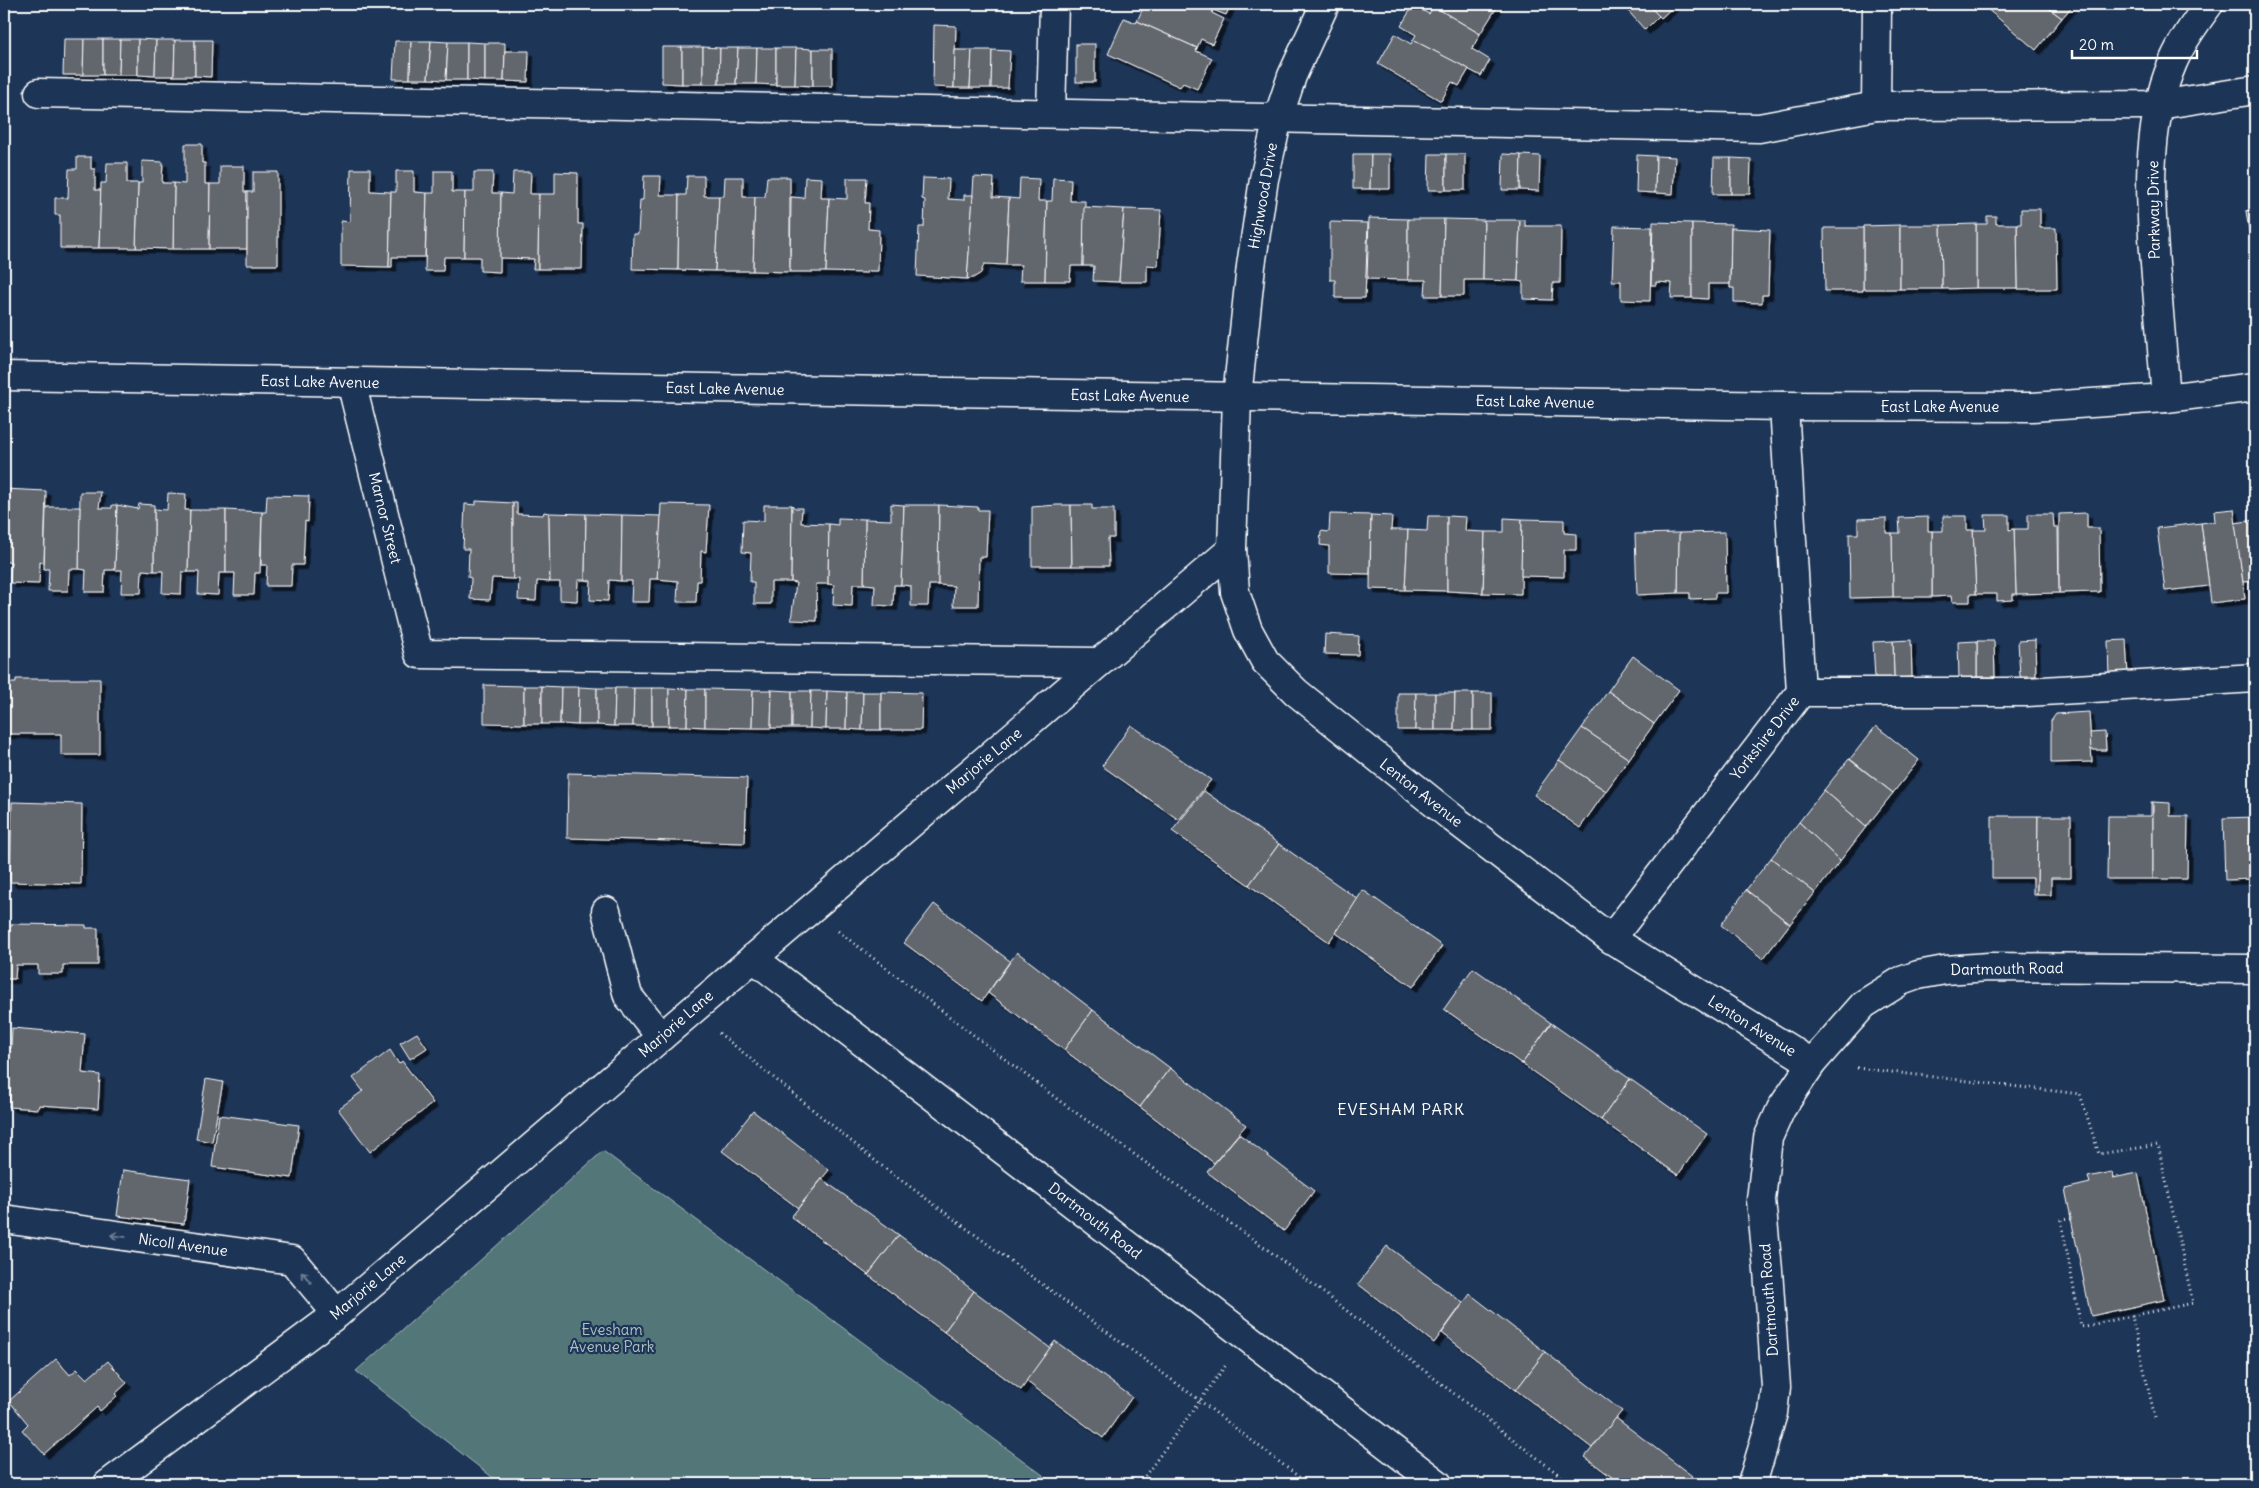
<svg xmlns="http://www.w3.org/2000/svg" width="2259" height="1488" font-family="Delius,sans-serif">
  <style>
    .green { fill: #527678; stroke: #a8babc }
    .building { fill: #62666d; stroke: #fff; filter: url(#shadow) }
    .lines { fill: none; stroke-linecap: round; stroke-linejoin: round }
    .minor-casing { stroke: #fff; stroke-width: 31 }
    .path { stroke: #fff; stroke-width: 3; stroke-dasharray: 1 4; stroke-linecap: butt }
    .minor { stroke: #1d3557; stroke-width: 28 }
    .oneway { stroke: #6c7c92 }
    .labels { text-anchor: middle; stroke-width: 4.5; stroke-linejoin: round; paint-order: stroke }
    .street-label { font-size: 15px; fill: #fff; stroke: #1d3557 }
    .park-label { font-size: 15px; fill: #b1c1c2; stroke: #1d3557 }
    .neighbourhood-label { font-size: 16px; letter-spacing: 1px; fill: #fff; stroke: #1d3557 }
  </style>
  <defs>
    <filter id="shadow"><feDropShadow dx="4.5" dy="4.5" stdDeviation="0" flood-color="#0009"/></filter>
  </defs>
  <rect width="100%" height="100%" fill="#1d3557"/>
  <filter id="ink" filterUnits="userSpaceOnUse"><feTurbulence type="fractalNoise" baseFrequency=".02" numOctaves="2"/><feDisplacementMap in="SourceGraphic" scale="10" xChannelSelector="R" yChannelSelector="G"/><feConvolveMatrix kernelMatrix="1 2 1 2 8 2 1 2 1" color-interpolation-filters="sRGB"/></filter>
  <g filter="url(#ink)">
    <polygon class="green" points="603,1151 1055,1484 501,1484 356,1371"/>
    <g class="building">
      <polygon points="1145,4 1197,4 1213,10 1212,13 1224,19 1212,44 1201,39 1197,48 1137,21"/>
      <polygon points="1197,4 1231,4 1226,15"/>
      <polygon points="1434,4 1499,4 1480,34 1433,6"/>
      <polygon points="1622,4 1647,4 1659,16 1645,30"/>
      <polygon points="1647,4 1674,4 1675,5 1661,18"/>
      <polygon points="1990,4 2043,4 2062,18 2036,50 1986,8"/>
      <polygon points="2043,4 2074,4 2062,18"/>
      <polygon points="1413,5 1429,14 1433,6 1480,34 1472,49 1490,60 1481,76 1413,40 1416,35 1401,26"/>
      <polygon points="1124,18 1136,23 1137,21 1197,48 1196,51 1212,58 1197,89 1183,83 1180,87 1108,54"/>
      <polygon points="934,25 956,26 954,88 933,87"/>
      <polygon points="1395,34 1411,44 1413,40 1469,69 1459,86 1452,82 1441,101 1378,64"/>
      <polygon points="64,39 84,39 83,75 63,75"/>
      <polygon points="84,39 103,39 103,75 83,75"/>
      <polygon points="103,39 120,39 119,75 103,75"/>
      <polygon points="120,39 138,39 138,75 119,75"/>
      <polygon points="138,39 156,40 155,76 138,75"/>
      <polygon points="156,40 175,40 174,76 155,76"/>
      <polygon points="175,40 195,40 195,76 174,76"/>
      <polygon points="195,40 212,40 211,77 195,76"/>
      <polygon points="395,41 411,41 410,79 393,79"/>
      <polygon points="411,41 431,41 428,79 410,79"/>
      <polygon points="431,41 448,42 446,80 428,79"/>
      <polygon points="448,42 467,42 467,80 446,80"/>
      <polygon points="467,42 485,43 485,81 467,80"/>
      <polygon points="485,43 505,43 504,81 485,81"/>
      <rect x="1076" y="44" width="19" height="38"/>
      <polygon points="662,47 682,47 682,84 662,83"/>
      <rect x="682" y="47" width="21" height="37"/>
      <polygon points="703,47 720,48 719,84 703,84"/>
      <polygon points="720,48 738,48 736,84 719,84"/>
      <polygon points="738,48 757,48 756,84 736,84"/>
      <polygon points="757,48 776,48 776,85 756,84"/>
      <polygon points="776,48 796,48 795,85 776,85"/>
      <polygon points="796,48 813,49 813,86 795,85"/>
      <rect x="813" y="49" width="19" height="37"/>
      <polygon points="955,50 972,50 970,88 954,88"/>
      <polygon points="972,50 992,50 991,88 970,88"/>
      <polygon points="992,50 1010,51 1008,88 991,88"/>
      <polygon points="505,51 529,51 528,82 504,81"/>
      <polygon points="185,144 202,144 202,163 205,163 205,184 210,184 209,249 173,249 174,183 185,184"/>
      <polygon points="1353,154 1371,154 1370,189 1353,189"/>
      <polygon points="1371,154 1390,154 1390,189 1370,189"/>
      <polygon points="1429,154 1446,154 1446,190 1428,190"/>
      <rect x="1446" y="154" width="19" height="36"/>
      <polygon points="1503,154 1521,155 1520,190 1502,190"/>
      <polygon points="1521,155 1540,156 1539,191 1520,190"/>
      <polygon points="1637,155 1656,156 1655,193 1636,192"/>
      <polygon points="1656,156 1675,157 1673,194 1655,193"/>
      <polygon points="77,157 91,157 91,169 95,169 95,190 101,190 99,248 60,248 60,215 55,215 55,198 68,198 69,169 77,169"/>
      <polygon points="1714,158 1731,158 1731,194 1713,194"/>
      <polygon points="1731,158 1751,159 1750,194 1731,194"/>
      <polygon points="142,161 163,162 162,183 174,183 173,249 136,248 138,183 142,183"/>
      <polygon points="107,163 127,163 127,183 138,183 136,248 99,248 101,183 106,183"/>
      <polygon points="220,166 244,166 244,192 247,192 247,249 209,249 210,184 220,184"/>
      <polygon points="351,169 370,169 370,191 391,192 389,267 341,266 341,221 350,222"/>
      <polygon points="396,171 414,171 414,192 427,193 425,257 392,257 392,267 389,267 391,192 396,192"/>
      <polygon points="434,171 452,171 452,192 465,192 464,257 444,257 443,271 425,271 427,193 434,193"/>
      <polygon points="253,172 278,172 278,265 247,265 247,192 253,192"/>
      <polygon points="474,172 493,172 492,193 501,193 500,272 480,271 480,257 464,257 465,192 474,192"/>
      <polygon points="513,172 531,172 530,194 539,194 538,269 533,269 534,259 500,258 501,193 512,194"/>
      <polygon points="555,172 578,173 578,224 583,224 582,269 538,269 539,194 555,194"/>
      <polygon points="644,176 661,176 660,195 679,195 678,270 632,269 633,234 638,234 640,200 643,200"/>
      <polygon points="687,176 704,176 704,196 719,196 715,271 678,270 679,195 686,195"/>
      <polygon points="725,177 743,177 743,197 755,197 753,271 715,271 719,196 724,196"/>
      <polygon points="767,177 790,177 790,272 753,271 755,197 765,197"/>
      <polygon points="805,177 822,178 821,198 829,198 826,272 790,272 791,197 804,198"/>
      <polygon points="974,177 994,178 993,197 1009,198 1006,265 984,264 981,273 973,278 967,279"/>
      <polygon points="847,178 867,178 865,203 869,203 868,229 879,230 878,271 867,271 867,273 826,272 829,198 847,199"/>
      <polygon points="923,178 949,179 948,199 964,200 964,195 973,195 967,279 917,276 919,227 924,227 925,200 922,199"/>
      <polygon points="1020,178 1039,179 1038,201 1047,201 1045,281 1020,281 1021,265 1006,265 1009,198 1019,199"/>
      <polygon points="1053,178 1071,179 1070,201 1085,201 1083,266 1071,266 1070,281 1045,281 1047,201 1052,201"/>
      <polygon points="1084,207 1124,209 1119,282 1093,281 1094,266 1083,266"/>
      <polygon points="1124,209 1161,210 1158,266 1147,265 1147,282 1119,282"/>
      <polygon points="2021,209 2040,209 2040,228 2056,228 2057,289 2018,289 2017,224 2021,224"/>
      <polygon points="2255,209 2255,270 2246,211"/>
      <polygon points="1987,216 1996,216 1996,224 2017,224 2018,288 1976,288 1976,224 1987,224"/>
      <polygon points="1369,218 1408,219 1408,280 1367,279"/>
      <polygon points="1408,219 1444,219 1442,296 1425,296 1426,280 1408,280"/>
      <polygon points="1444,219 1484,220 1483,280 1464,280 1464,296 1442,296"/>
      <polygon points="1484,220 1520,220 1518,281 1483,280"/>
      <polygon points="1520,220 1525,220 1525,226 1561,226 1560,283 1553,283 1552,300 1523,299 1523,282 1518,281"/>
      <polygon points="1330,222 1368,223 1365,298 1335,298 1335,280 1330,280"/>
      <polygon points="1653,222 1692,223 1692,298 1671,298 1672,283 1656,282 1656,285 1651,285"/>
      <polygon points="1692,223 1731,224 1730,284 1708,284 1708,299 1692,298"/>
      <polygon points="1976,224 1976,288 1942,289 1941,225"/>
      <polygon points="1900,225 1900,289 1863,289 1863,226"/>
      <polygon points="1900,225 1941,225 1942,289 1900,289"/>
      <polygon points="1614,226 1652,227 1650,301 1621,300 1621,281 1612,281"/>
      <polygon points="1731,228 1770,230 1768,295 1762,295 1762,303 1734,302 1734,288 1730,288"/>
      <polygon points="1824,228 1863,228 1863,291 1825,291"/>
      <polygon points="4,489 46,491 44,563 40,562 39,584 10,583 11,562 4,562"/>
      <polygon points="80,492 101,492 99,508 112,508 112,505 117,505 115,570 105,570 104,592 85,592 86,570 79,569"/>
      <polygon points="168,493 186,494 185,510 190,510 188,572 182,572 181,594 162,593 163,571 154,571 154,509 167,510"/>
      <polygon points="267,495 309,496 308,522 305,521 303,565 292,565 291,586 266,586 267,565 261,565 262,512 266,512"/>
      <polygon points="476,501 513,503 513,579 492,578 490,600 470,599 471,578 468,577 469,549 463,549 465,504 476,505"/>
      <polygon points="513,503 517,503 517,514 543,515 544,512 549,513 550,582 537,581 536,601 518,600 519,579 513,579"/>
      <polygon points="139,504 154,505 154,571 142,570 141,593 121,593 122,570 115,570 117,505 138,509"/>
      <polygon points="661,504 709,505 706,552 701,551 700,581 697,581 696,602 677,602 678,581 657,579"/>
      <polygon points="891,504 904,505 901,585 894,585 893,606 874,605 875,585 864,584 865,519 891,520"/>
      <polygon points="764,505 792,505 791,582 771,582 771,604 754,604 754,582 750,582 751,553 742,552 743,520 764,521"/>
      <polygon points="792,505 795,508 802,508 801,523 829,524 828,584 816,584 817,621 791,620 796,583 791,582"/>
      <polygon points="904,505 939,505 938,585 929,585 928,606 911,606 911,586 901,585"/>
      <polygon points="939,505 978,507 978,510 988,510 986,557 979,557 978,606 953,606 954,586 938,585"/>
      <polygon points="1057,505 1071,505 1072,566 1032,566 1032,507"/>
      <polygon points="1071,505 1092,505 1092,509 1114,509 1114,538 1108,538 1109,566 1072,566"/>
      <polygon points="46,507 80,507 79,569 69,569 68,591 48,591 49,569 44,569"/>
      <polygon points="2234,509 2245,599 2211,603 2201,523 2215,521 2214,511"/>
      <polygon points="190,510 226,510 226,573 219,573 218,595 198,594 199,572 188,572"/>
      <polygon points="226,510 262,512 260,573 255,573 254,595 234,595 235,573 226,573"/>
      <polygon points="549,513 586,514 585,580 578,580 577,601 560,600 560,582 550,582"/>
      <polygon points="2087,513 2087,528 2099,528 2100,592 2059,593 2059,514"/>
      <polygon points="586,514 622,515 621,581 609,580 608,601 590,600 591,581 585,580"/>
      <polygon points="1330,514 1371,515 1370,574 1329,573 1329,546 1320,545 1321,531 1329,532"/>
      <polygon points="2028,514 2053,514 2054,528 2058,528 2059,593 2016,594 2014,529 2028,529"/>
      <polygon points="622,515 661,516 657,579 650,579 649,602 631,602 632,581 621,581"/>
      <polygon points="1371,515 1392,516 1391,530 1408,530 1405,590 1370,589"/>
      <polygon points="1985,515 2009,515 2009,530 2014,529 2016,594 2013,594 2013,600 1997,601 1997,594 1976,594 1973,530 1986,530"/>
      <polygon points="1428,516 1447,516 1447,591 1405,590 1408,530 1427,531"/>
      <polygon points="1447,516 1466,517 1465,531 1485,532 1483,593 1447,591"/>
      <polygon points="1943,516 1967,516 1967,530 1973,530 1976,594 1970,594 1970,602 1952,602 1951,596 1932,597 1932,531 1943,531"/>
      <polygon points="1928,517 1928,531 1932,531 1932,597 1893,597 1892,533 1900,533 1899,518"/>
      <polygon points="838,518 865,519 864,584 853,584 852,606 833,605 834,585 828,584 829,524 838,525"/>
      <polygon points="1504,518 1522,519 1521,594 1483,593 1485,532 1504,532"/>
      <polygon points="1886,518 1886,533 1892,533 1893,597 1850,598 1849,534 1858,534 1858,519"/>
      <polygon points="1522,519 1564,520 1564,533 1576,534 1576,550 1564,550 1564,577 1521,576"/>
      <polygon points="2255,520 2255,581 2243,582 2235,523"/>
      <polygon points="2201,523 2209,586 2165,591 2157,528"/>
      <polygon points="1725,532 1726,593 1715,593 1715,598 1690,599 1690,593 1678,593 1679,533"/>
      <polygon points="1679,533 1678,593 1637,595 1635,534"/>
      <polygon points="1325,634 1359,636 1358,655 1324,654"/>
      <polygon points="1911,640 1912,677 1894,678 1893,641"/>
      <polygon points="2035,640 2036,676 2020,676 2018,641"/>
      <polygon points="2126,640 2128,676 2109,677 2108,641"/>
      <polygon points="1893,641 1894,678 1875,678 1873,642"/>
      <polygon points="1977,641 1994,641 1995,677 1977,677"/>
      <polygon points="1977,641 1977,677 1959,678 1958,642"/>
      <polygon points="1633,656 1679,690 1654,724 1608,691"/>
      <polygon points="16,679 100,679 100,755 61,755 61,734 4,734 4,683 16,683"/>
      <polygon points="484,685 524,686 524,724 484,723"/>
      <rect x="524" y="686" width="18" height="38"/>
      <polygon points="542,686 561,687 560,724 542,724"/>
      <polygon points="561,687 579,687 578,725 560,724"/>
      <polygon points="579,687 597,688 597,725 578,725"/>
      <polygon points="597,688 615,688 614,726 597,725"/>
      <polygon points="615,688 634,688 633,726 614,726"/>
      <polygon points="634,688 652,688 652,726 633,726"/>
      <rect x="652" y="688" width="17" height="38"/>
      <polygon points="669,688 688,689 687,726 669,726"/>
      <polygon points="688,689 705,689 705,727 687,726"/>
      <polygon points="705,689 753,690 752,728 705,727"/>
      <polygon points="753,690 772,690 771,728 752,728"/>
      <polygon points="772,690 792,691 792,728 771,728"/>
      <polygon points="792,691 811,691 810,728 792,728"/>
      <polygon points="811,691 827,691 826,729 810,728"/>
      <polygon points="827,691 847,692 846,729 826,729"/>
      <polygon points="1608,691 1654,724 1629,759 1582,728"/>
      <polygon points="847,692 863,692 862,730 846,729"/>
      <polygon points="863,692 881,692 881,730 862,730"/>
      <polygon points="881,692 922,693 921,730 881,730"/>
      <polygon points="1398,693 1416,693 1415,730 1398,730"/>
      <polygon points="1416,693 1435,693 1435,730 1415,730"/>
      <polygon points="1435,693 1455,693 1454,730 1435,730"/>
      <polygon points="1455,693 1473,693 1473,730 1454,730"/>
      <rect x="1473" y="693" width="19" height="37"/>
      <polygon points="2089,712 2092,762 2051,763 2051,721 2056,714"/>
      <polygon points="1131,725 1211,780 1179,820 1102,766"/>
      <polygon points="1876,726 1919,760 1893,793 1850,759"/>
      <polygon points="1582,728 1629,759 1606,791 1559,760"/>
      <polygon points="2105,732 2106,750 2091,750 2090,733"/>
      <polygon points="1849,759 1893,793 1866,827 1824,790"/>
      <polygon points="1559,760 1606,791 1580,828 1534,795"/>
      <polygon points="568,773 747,778 745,843 567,838"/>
      <polygon points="1824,790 1866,827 1840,861 1799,822"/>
      <polygon points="1204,791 1279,844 1249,885 1172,831"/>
      <polygon points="12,802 82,804 81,884 10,882"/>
      <polygon points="2151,802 2153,802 2153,879 2107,879 2108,816 2151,816"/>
      <polygon points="2153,802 2170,803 2170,816 2188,816 2187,879 2153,879"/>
      <polygon points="1992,816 2038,816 2037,895 2033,895 2033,878 1992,878"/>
      <polygon points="2038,816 2071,816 2071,878 2051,878 2051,895 2037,895"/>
      <polygon points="2255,817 2255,879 2225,880 2223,818"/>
      <polygon points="1799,822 1840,861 1815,893 1771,858"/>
      <polygon points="1279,844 1358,899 1329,942 1249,885"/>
      <polygon points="1771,858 1815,893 1790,924 1746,890"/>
      <polygon points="1363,890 1442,946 1413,987 1336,933"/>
      <polygon points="1746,890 1790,924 1763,959 1721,925"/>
      <polygon points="934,904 1010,961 982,1001 904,943"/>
      <polygon points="12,924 86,925 86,928 98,928 98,965 63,965 63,974 38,974 38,965 16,965 15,979 4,979 4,926 12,926"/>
      <polygon points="1017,952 1093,1010 1064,1050 988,993"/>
      <polygon points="1473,968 1551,1023 1522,1064 1444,1009"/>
      <polygon points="1093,1010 1170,1068 1140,1107 1064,1050"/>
      <polygon points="1551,1023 1630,1079 1601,1120 1522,1064"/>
      <polygon points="12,1028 85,1034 82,1073 100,1075 98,1109 39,1105 38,1109 9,1107 10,1088 4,1087 4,1048 11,1048"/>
      <polygon points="417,1033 427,1048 410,1059 400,1043"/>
      <polygon points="390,1050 399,1064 402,1061 433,1103 370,1152 338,1109 363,1091 353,1078"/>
      <polygon points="1170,1068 1246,1125 1214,1163 1140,1107"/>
      <polygon points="206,1079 223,1082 212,1142 196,1139"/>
      <polygon points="1630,1079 1707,1134 1678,1175 1601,1120"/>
      <polygon points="753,1111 829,1170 798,1208 722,1151"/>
      <polygon points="219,1115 299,1125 292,1178 212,1167"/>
      <polygon points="1239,1134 1314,1191 1284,1231 1207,1172"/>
      <polygon points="123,1170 190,1179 184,1224 117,1216"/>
      <polygon points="2112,1172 2113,1178 2138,1173 2164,1300 2091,1316 2065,1189 2090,1183 2088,1177"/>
      <polygon points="822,1179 899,1235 868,1275 791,1217"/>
      <polygon points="899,1235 974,1291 944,1332 868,1275"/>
      <polygon points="1387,1246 1463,1303 1434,1343 1358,1284"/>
      <polygon points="974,1291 1050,1348 1021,1390 944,1332"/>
      <polygon points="1470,1294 1545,1352 1516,1390 1442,1333"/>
      <polygon points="1055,1341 1132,1397 1103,1438 1026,1381"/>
      <polygon points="1545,1352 1622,1411 1592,1448 1516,1390"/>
      <polygon points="56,1359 70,1375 77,1369 87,1379 108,1361 127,1383 115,1394 117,1396 100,1411 97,1407 44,1454 22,1430 28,1424 9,1401"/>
      <polygon points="1616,1418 1692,1476 1686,1484 1621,1484 1585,1457"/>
      <polygon points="1236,1476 1246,1484 1230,1484"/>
    </g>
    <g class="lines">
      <g class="minor-casing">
        <g id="minor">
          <polyline points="1325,4 1292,76 1278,118 1264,179 1251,266 1237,397 1232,549 1235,592 1248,630 1265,661 1296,692 1454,819 1611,939 1812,1063"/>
          <polyline points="39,93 1759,128 1876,106 2159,105 2255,90"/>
          <polyline points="1876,106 1877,4"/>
          <polyline points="1051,113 1054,4"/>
          <polyline points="4,376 1784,406 2032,407 2166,398 2255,387"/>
          <polyline points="351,382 419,654 1100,662"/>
          <path d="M2166,398c-3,-41 -7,-81 -10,-122 -6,-70 -12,-147 17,-214 9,-21 23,-40 36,-58"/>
          <polyline points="1801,692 2027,692 2255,678"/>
          <polyline points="606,911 628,996 661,1037"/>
          <polyline points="1611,939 1801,692 1784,406"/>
          <polyline points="753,958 1438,1484"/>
          <polyline points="4,1219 292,1260 337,1314"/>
          <polyline points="108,1484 337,1314 1232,549"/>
          <polyline points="1752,1484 1773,1413 1776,1387 1768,1270 1761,1200 1768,1138 1781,1109 1812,1063 1864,1004 1901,981 1918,975 1945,970 1989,967 2255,969"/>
        </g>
      </g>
      <g class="path">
        <polyline points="838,931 1061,1102 1272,1253 1571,1484"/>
        <polyline points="719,1033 878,1163 1199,1400 1308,1484"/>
        <polyline points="1857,1068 2080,1094 2099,1154 2158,1145 2193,1303 2132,1316 2155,1418"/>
        <polyline points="2071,1219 2061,1220 2081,1327 2132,1316"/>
        <polyline points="1139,1484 1226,1365"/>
      </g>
      <use href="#minor" class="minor"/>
    </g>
    <defs><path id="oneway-shaft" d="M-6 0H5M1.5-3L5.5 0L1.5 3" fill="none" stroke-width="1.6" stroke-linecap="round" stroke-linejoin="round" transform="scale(1.25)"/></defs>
    <g class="oneway">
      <use href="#oneway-shaft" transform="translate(118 1236) rotate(-172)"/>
      <use href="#oneway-shaft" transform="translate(306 1277) rotate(-130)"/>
    </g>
  </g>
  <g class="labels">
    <g class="street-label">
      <text transform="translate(1263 196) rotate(-80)" y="5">Highwood Drive</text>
      <text transform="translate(2154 210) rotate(-91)" y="5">Parkway Drive</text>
      <text transform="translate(320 382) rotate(1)" y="5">East Lake Avenue</text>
      <text transform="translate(725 389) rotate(1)" y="5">East Lake Avenue</text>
      <text transform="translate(1130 396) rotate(1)" y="5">East Lake Avenue</text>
      <text transform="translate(1535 402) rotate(1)" y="5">East Lake Avenue</text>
      <text x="1940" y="412">East Lake Avenue</text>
      <text transform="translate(385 518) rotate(76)" y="5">Marnor Street</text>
      <text transform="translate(1765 738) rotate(-52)" y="5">Yorkshire Drive</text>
      <text transform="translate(984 761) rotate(-40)" y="5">Marjorie Lane</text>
      <text transform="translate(1421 793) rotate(38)" y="5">Lenton Avenue</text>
      <text transform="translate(2007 969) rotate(-1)" y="5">Dartmouth Road</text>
      <text transform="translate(676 1024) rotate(-41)" y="5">Marjorie Lane</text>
      <text transform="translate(1752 1026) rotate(32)" y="5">Lenton Avenue</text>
      <text transform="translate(1095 1221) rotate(38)" y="5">Dartmouth Road</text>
      <text transform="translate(183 1245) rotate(8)" y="5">Nicoll Avenue</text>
      <text transform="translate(368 1287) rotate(-40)" y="5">Marjorie Lane</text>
      <text transform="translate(1769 1300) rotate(-94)" y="5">Dartmouth Road</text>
    </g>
    <g class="park-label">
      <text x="612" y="1335">Evesham<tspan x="612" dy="17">Avenue Park</tspan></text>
    </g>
    <g class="neighbourhood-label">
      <text x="1401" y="1115">EVESHAM PARK</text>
    </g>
  </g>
  <rect width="2259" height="1488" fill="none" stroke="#1d3557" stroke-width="20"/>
  <rect x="10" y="10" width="2239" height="1468" fill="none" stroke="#fff" stroke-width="2" filter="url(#ink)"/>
  <path d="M2072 50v8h125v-8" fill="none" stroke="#ffffff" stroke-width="2.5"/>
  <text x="2079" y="50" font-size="15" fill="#ffffff" stroke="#1d3557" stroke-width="4" paint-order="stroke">20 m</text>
</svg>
